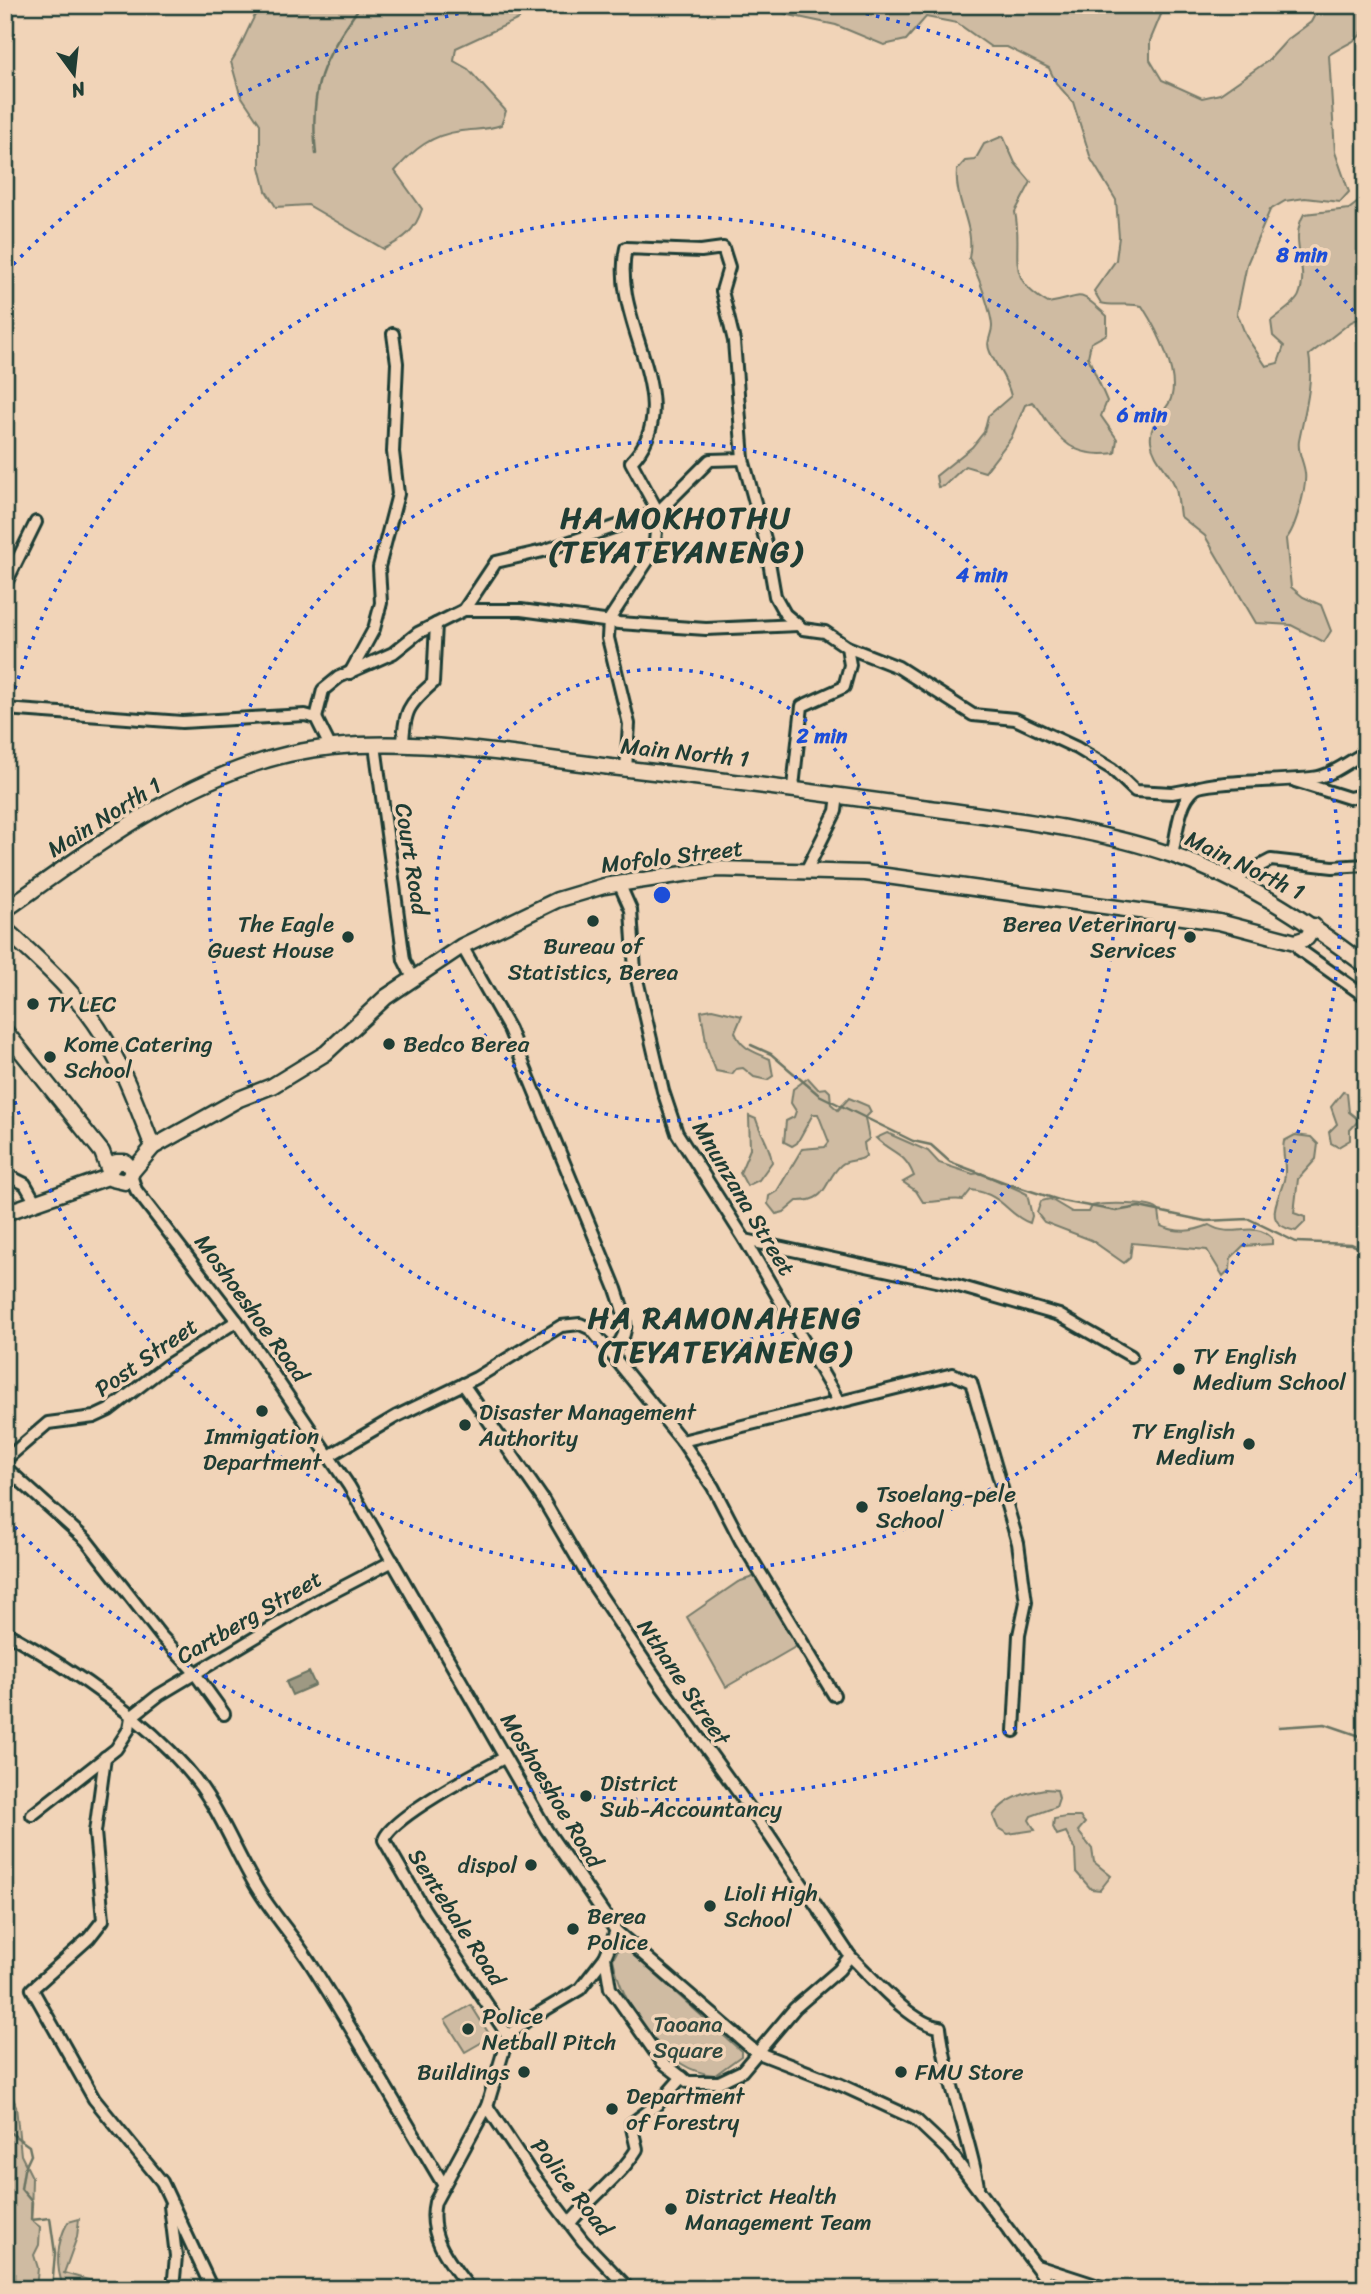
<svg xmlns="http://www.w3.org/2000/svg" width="1371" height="2294" font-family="Sriracha,sans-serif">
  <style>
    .green { fill: #cfbba2; stroke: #777c6b; stroke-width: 2 }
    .water { fill: #9e9983; stroke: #6b7463; stroke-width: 2 }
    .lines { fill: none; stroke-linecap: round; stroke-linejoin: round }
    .stream { stroke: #6b7463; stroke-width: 2.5 }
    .minor-casing { stroke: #1f3d34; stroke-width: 16 }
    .major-casing { stroke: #1f3d34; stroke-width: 19 }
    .minor { stroke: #f1d4b8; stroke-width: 10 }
    .major { stroke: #f1d4b8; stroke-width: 14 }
    .ring { fill: none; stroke: #1d4ed8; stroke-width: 3.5; stroke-dasharray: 3.5 7 }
    .poi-dot { fill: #1f3d34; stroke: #f1d4b8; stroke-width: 2.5 }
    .labels { text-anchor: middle; stroke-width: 7; stroke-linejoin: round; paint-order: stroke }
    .street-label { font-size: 23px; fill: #1f3d34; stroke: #f1d4b8 }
    .poi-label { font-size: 23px; fill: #1f3d34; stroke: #f1d4b8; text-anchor: start }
    .park-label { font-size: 23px; fill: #314a3f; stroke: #f1d4b8 }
    .district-label { font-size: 30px; font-weight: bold; letter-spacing: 2px; fill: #1f3d34; stroke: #f1d4b8 }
    .centre { fill: #1d4ed8; stroke: #f1d4b8; stroke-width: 3.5 }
    .ring-label { font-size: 21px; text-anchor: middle; font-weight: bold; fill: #1d4ed8; stroke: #f1d4b8; stroke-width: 7; stroke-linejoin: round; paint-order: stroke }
  </style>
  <rect width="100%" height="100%" fill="#f1d4b8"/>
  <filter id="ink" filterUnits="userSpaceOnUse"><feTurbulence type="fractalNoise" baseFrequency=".0143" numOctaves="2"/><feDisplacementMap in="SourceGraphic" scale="14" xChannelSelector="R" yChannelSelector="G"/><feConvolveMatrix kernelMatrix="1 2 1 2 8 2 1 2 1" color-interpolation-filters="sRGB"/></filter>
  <g filter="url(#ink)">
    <g class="green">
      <path d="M261,5h267l-9,14 -63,29 -2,13 14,8 38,42 -5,14c-13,5 -26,4 -40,6 -30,4 -47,18 -66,40l27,38c-7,22 -18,30 -38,40l-76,-44 -32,2 -10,-16 -6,-24v-43l-20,-30 -9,-32c13,-19 18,-39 30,-57z"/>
      <path d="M765,5h400l-15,36v19l12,20 40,18 18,-4 49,-34 18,-20 24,-18 9,-17h46c0,38 -8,31 -37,50l6,97 14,40 -9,10 -35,-4 -20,3 -15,9 -23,54 -10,49 9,23 20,30 12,-3 6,-17 -11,-10 -2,-15c8,-7 25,-17 28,-26 11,-28 -11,-53 5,-81l45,-5 17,-13v119l-15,7 -42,33c5,25 -5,60 -10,86 -2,11 5,21 6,32 2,14 -10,57 -19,66l5,48 12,10 18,8 10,26 -7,11 -33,-17 -35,-2 -51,-87 -25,-20c-1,-8 -2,-18 -4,-27 -5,-17 -23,-29 -25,-48 -2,-16 10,-25 18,-38 14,-25 -13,-75 -27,-97 -15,-4 -26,1 -41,-3l-7,-12 22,-31 3,-23 -3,-37 -25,-41 -18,-57 -17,-19 -7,-15 -42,-21h-16l-34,-24 -31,-6 -20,23 -22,5 -48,-20 -47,-10z"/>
      <path d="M1003,136l12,27 16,19 -16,30c9,43 -13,65 33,91 37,-6 28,-16 59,13v18l-16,9 -3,14 19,44 -6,15 16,23 -2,14c-31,4 -49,-4 -66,-29 -7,-9 -8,-15 -17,-22l-7,3 -14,33 -26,34 -20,-6 -21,20 -6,1 -2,-11 36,-29 12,-15 4,-16 23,-20c-4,-18 -14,-28 -21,-44 -5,-10 2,-17 2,-26 -1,-15 -15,-55 -23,-68 7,-32 -15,-56 -12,-88l8,-9 10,-1 9,-16z"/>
      <path d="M712,1009l30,7 -7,16c6,17 20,20 35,27l3,17 -6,4 -13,-3 -11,-9 -7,1 -4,5 -16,-3 -9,-23 -6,-37z"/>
      <path d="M808,1078l10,11 8,-1 4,4 1,12 7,6 11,-12 19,8 3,6 -6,6 4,21 -5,4 2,13c-7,7 -17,2 -25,9 -18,16 -12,37 -44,36l-13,11 -8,2 -8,-10 1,-8 8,-5 25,-42 23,-2 4,-5 -11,-28h-5l-16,29 -5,3 -8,-4 2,-21 8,-4 2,-6 -5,-8 2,-14z"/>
      <polygon points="1343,1092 1347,1093 1349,1112 1359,1120 1350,1130 1350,1140 1338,1147 1331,1143 1329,1132 1337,1124 1331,1107"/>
      <path d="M749,1116l7,3c5,16 14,26 16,43l-13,18 -12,6 -7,-13 10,-24z"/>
      <path d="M887,1133l41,18 11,12 34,11 8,-1 40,18 6,3 5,22 -2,7c-22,-7 -26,-29 -59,-33l-8,10c-16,-2 -25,3 -40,2l-7,-11 -13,-9 11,-6c-10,-25 -22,-22 -38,-38z"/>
      <path d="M1295,1135l16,2 7,7 -2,15 -18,20 -4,34 11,4v5l-9,9c-35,-7 -18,-29 -12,-51 4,-13 -3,-26 0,-39z"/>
      <path d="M1050,1199l22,13h17l3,-6c11,-3 61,-4 67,5l2,15c17,7 31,6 48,-1 25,15 43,-6 63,13v6l-29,2 -12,12 -1,11 -7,7 -16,-26 -75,-7 -2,15 -6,5 -33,-23 -47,-18 -7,-9 4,-12z"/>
      <polygon points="756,1576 797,1646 726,1687 687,1617 738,1582"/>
      <path d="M1045,1789l12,1 2,8 -3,9 -25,9 -2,4 6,10 -27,4 -10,-6 -5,-12c11,-17 33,-24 52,-27z"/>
      <polygon points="1066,1817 1080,1817 1085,1823 1078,1831 1092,1849 1094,1862 1111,1876 1100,1890 1091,1889 1076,1872 1075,1850 1066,1832 1057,1835 1053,1827 1054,1819"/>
      <path d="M621,1944l120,107v5l-26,19c-52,-4 -93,-70 -102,-116z"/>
      <polygon points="471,2005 491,2037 465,2052 445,2020"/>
      <polygon points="5,2098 13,2098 16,2106 21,2155 32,2177 31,2220 40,2227 39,2245 34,2255 38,2268 36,2289 5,2289"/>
      <path d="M79,2219l-2,18 -13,36 28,8 4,8h-32c-9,-22 -8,-46 4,-67z"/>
    </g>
    <polygon class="water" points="309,1672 315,1685 292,1695 286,1682"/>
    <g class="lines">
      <g class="stream">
        <path d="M316,154c-7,-67 6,-94 45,-149"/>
        <polyline points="751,1045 771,1054 819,1095 913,1141 931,1145 950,1162 1009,1184 1062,1201 1116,1211 1139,1207 1205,1221 1249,1219 1296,1242 1351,1244 1366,1251"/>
        <polyline points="1279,1727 1325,1724 1366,1738"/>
        <polyline points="5,2109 5,2114"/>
        <polyline points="5,2129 29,2146 31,2155 24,2170 21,2189 32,2202 31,2220 50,2218 55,2253 52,2289"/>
      </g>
      <g class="minor-casing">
        <g id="minor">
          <polyline points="5,585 36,522"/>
          <path d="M464,610l32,-48 47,-11 115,-39 -27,-50c59,-61 -22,-140 -5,-214l75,3 22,-3 6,19 -7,24 12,50 9,118 22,80 10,57 10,18 18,15 22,3 22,15 3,18 -6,22 -42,19 -9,81"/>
          <polyline points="847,647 898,667 973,715 1015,719 1077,748 1112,769 1135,791 1172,793 1194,789"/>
          <polyline points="350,673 374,629 381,603 379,567 398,494 393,452 397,363 393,334"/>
          <polyline points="5,709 182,722 305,715 316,718 330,746"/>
          <polyline points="316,718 323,690 339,677 393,653 418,633 464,610 521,610 619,623 706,629 798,625"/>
          <polyline points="375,745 404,960 413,978"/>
          <path d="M403,745c1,-34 5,-40 30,-62l3,-59"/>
          <polyline points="626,769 629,724 608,638 609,620 654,551 658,512 710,460 743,459"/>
          <polyline points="1295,781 1349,798 1366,794"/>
          <path d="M1172,855c5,-19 6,-53 23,-66 12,-9 98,-7 123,-12 16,-3 33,-17 48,-25"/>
          <polyline points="807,869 836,811 838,795"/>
          <polyline points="1233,880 1271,860 1333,867 1366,865"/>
          <polyline points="619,883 631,910 635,971 663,1091 677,1133 745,1240 838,1400"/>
          <polyline points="1295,942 1300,950 1366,997"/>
          <path d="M462,946l47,83 107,260c8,25 19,46 -7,63"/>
          <polyline points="5,1174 25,1184 36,1203"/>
          <polyline points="131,1175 136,1190 237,1321 349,1486 546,1829 616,1931 756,2052 841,2085 915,2119 950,2152 1053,2289"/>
          <polyline points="745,1240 955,1285 1059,1315 1131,1356"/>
          <polyline points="463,1384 542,1498 590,1580 660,1684 769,1835 850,1956 839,1970 795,2008 742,2071 719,2082 688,2082 662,2062 610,1988 605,1957 616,1931"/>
          <polyline points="682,1441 953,1374 971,1382 1018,1543 1026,1602 1019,1635 1014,1731"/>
          <polyline points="329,1456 397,1416 476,1378 561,1326 580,1324 591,1329 682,1441 713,1487 741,1541 834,1695"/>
          <polyline points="5,1460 48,1423 94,1417 109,1410 166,1366 237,1321"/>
          <polyline points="5,1467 86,1540 161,1636 191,1668 224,1714"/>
          <path d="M5,1632c65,36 133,81 182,137 31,35 46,79 70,119 15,25 36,48 52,73 47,73 90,149 134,223"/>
          <polyline points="105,1757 95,1832 103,1920 89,1938 32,1989 94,2099 162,2182 212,2289"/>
          <path d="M504,1758c-23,12 -115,60 -120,82l40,69 84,127"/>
          <polyline points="32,1815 116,1749 129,1729 131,1717 159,1695 318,1600 393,1561"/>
          <path d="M850,1956c21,20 62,69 90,71 6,55 29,106 38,159"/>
          <polyline points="487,2106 532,2174 583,2241 629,2289"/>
          <polyline points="170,2206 176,2256 173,2289"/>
          <path d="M570,2223c22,-27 49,-45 67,-74l-6,-25 28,-21 23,-26"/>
          <polyline points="1037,2266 1108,2289"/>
          <path d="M470,2289c-20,-26 -43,-52 -35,-87l52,-96 21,-70 18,-15 54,-32 25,-32"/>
        </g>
      </g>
      <g class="major-casing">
        <g id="major">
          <path d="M5,910c88,-62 178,-132 284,-156 105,-24 233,3 339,15 104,12 206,26 309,40 79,11 160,20 235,46 74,25 132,64 194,111"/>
          <path d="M5,929c38,34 77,69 102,113 19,33 32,70 46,105"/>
          <polyline points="5,1031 102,1152 112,1179 125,1182 131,1175 131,1168 125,1162 116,1162 110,1170"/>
          <polyline points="132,1172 153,1147 239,1099 272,1086 326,1053 386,997 462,946 557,900 604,886 717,869 865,873 1219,922 1295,942 1307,938 1314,926"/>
          <polyline points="5,1213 111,1176"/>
        </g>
      </g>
      <use href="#minor" class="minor"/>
      <use href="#major" class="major"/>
    </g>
  </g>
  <g class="ring">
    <circle cx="662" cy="895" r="226"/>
    <circle cx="662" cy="895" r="453"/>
    <path d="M6 719A679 679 0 1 1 6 1071"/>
    <path d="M1365 1465A905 905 0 0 1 6 1518M6 272A905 905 0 0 1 489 7M835 7A905 905 0 0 1 1365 325"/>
  </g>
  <g class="poi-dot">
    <circle cx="593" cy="921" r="7"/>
    <circle cx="348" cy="937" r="7"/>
    <circle cx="1190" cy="937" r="7"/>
    <circle cx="33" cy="1004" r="7"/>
    <circle cx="389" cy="1044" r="7"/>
    <circle cx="50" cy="1057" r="7"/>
    <circle cx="1179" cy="1369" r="7"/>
    <circle cx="262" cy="1411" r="7"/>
    <circle cx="465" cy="1425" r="7"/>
    <circle cx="1249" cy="1444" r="7"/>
    <circle cx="862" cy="1507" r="7"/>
    <circle cx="586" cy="1796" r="7"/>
    <circle cx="531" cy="1865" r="7"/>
    <circle cx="710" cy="1906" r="7"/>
    <circle cx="573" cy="1929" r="7"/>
    <circle cx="468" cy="2029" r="7"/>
    <circle cx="524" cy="2072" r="7"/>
    <circle cx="901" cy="2072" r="7"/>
    <circle cx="612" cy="2109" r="7"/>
    <circle cx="671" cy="2209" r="7"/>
  </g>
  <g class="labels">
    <g class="street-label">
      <text transform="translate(685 752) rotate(6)" y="8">Main North 1</text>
      <text transform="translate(104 817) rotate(-32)" y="8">Main North 1</text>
      <text transform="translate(672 856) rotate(-7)" y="8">Mofolo Street</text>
      <text transform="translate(412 859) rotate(81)" y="8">Court Road</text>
      <text transform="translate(1245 865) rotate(26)" y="8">Main North 1</text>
      <text transform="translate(744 1198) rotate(59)" y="8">Mnunzana Street</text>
      <text transform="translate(252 1308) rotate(54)" y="8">Moshoeshoe Road</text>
      <text transform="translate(146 1357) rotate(-35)" y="8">Post Street</text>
      <text transform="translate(249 1617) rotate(-30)" y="8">Cartberg Street</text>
      <text transform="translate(684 1682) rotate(56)" y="8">Nthane Street</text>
      <text transform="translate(552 1790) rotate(59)" y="8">Moshoeshoe Road</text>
      <text transform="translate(457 1917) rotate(57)" y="8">Sentebale Road</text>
      <text transform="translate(572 2187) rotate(52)" y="8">Police Road</text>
    </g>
    <g class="poi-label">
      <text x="334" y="932" text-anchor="end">The Eagle<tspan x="334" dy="26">Guest House</tspan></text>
      <text x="1176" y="932" text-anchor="end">Berea Veterinary<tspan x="1176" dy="26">Services</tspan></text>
      <text x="593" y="954" text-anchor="middle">Bureau of<tspan x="593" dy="26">Statistics, Berea</tspan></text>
      <text x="47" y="1012">TY LEC</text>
      <text x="64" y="1052">Kome Catering<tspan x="64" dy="26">School</tspan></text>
      <text x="403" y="1052">Bedco Berea</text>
      <text x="1193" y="1364">TY English<tspan x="1193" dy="26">Medium School</tspan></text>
      <text x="479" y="1420">Disaster Management<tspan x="479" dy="26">Authority</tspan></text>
      <text x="1235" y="1439" text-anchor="end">TY English<tspan x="1235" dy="26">Medium</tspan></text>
      <text x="262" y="1444" text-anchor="middle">Immigation<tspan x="262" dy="26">Department</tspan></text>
      <text x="876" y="1502">Tsoelang-pele<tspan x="876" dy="26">School</tspan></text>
      <text x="600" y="1791">District<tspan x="600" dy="26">Sub-Accountancy</tspan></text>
      <text x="517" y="1873" text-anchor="end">dispol</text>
      <text x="724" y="1901">Lioli High<tspan x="724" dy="26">School</tspan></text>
      <text x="587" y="1924">Berea<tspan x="587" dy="26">Police</tspan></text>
      <text x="482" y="2024">Police<tspan x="482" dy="26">Netball Pitch</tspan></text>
      <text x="510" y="2080" text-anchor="end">Buildings</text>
      <text x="915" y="2080">FMU Store</text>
      <text x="626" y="2104">Department<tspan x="626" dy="26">of Forestry</tspan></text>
      <text x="685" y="2204">District Health<tspan x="685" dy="26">Management Team</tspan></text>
    </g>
    <g class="park-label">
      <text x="688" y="2032">Taoana<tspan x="688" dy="26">Square</tspan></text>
    </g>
    <g class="district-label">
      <text x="676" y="528">HA MOKHOTHU<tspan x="676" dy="34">(TEYATEYANENG)</tspan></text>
      <text x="725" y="1328">HA RAMONAHENG<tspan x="725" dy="34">(TEYATEYANENG)</tspan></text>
    </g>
  </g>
  <circle cx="662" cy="895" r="10" class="centre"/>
  <g class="ring-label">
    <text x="1302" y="262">8 min</text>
    <text x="1142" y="422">6 min</text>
    <text x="982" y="582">4 min</text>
    <text x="822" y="743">2 min</text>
  </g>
  <rect width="1371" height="2294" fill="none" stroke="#f1d4b8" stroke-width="28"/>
  <rect x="14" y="14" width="1343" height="2266" fill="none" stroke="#1f3d34" stroke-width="2.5" filter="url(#ink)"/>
  <g transform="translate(74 74) rotate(165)" stroke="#f1d4b8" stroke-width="5" paint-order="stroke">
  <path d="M0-5L12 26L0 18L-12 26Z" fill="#1f3d34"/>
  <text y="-10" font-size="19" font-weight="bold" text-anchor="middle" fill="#1f3d34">N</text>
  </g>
</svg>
